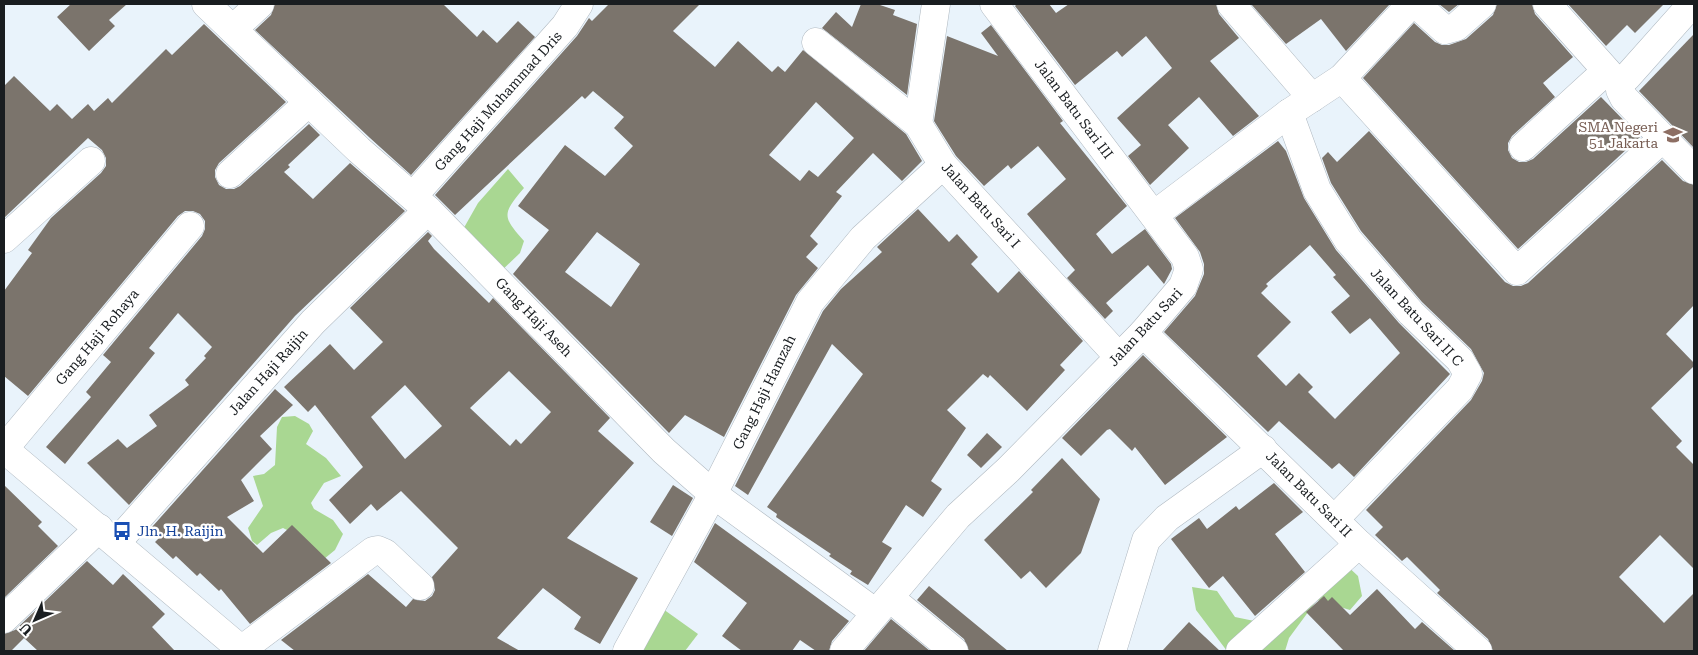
<svg xmlns="http://www.w3.org/2000/svg" width="1698" height="655" font-family="'Roboto Serif',serif">
  <style>
    .green { fill: #a9d792 }
    .building { fill: #7b746c; fill-rule: evenodd }
    .lines { fill: none; stroke-linecap: round; stroke-linejoin: round }
    .minor-casing { stroke: #b0b9c1; stroke-width: 29 }
    .minor { stroke: #fff; stroke-width: 28 }
    .labels { text-anchor: middle; stroke-width: 5; stroke-linejoin: round; paint-order: stroke }
    .street-label { font-size: 14px; fill: #191d20; stroke: #fff }
    .education-label { font-size: 14px; fill: #785e54; stroke: #fff; text-anchor: end }
    .transit-label { font-size: 14px; fill: #164399; stroke: #fff; text-anchor: start }
  </style>
  <rect width="100%" height="100%" fill="#e9f3fb"/>
  <g class="green">
    <path d="M508,169l16,19c-22,26 -22,28 0,53l-4,12 -23,22 -40,-35 21,-37z"/>
    <polygon points="295,416 309,424 313,431 306,444 326,458 341,476 324,483 311,503 314,509 333,520 343,534 335,550 324,559 295,534 283,528 271,533 257,545 252,541 248,528 263,506 253,476 264,474 275,465 277,427 282,417"/>
    <polygon points="1343,562 1358,576 1362,596 1350,610 1317,600 1289,638 1285,651 1227,651 1196,610 1192,587 1217,591 1235,617 1264,623"/>
    <polygon points="656,604 698,634 685,651 629,651"/>
  </g>
  <g class="building">
    <polygon points="71,4 127,4 109,20 115,26 89,51 57,17"/>
    <polygon points="275,4 443,4 477,37 483,30 497,43 518,21 535,37 411,175 370,138 255,30 271,15"/>
    <path d="M609,4h91l-27,27 42,36 23,-26 34,31 6,-6 7,6 18,-22 103,84 16,27 -20,20 -29,-28 -37,39 6,4 -32,40 8,8 -12,13 12,11 -22,27 -72,142 -39,-22 -16,18 -156,-159 36,-44 -31,-24 47,-61 40,31 28,-30 -19,-18 10,-11 -31,-26 -8,8 -3,-3 -127,119 -20,-20 142,-159 12,-18 3,3zM816,102l38,36 -36,39 -9,-7 -9,11 -31,-26zM597,232l43,32 -29,43 -46,-35z"/>
    <polygon points="861,4 877,4 895,10 893,15 917,24 907,95 822,28 836,12 852,27"/>
    <polygon points="1017,4 1049,4 1056,13 1069,4 1216,4 1219,14 1239,38 1210,61 1259,116 1233,136 1199,97 1168,125 1189,148 1150,185 1128,156 1141,145 1117,118 1172,68 1146,36 1122,57 1117,51 1075,85 1015,6"/>
    <polygon points="1251,4 1390,4 1346,51 1321,19 1286,44"/>
    <polygon points="1439,4 1459,4 1449,12"/>
    <polygon points="1497,4 1532,4 1535,14 1573,57 1543,83 1555,97 1512,136 1508,143 1508,150 1512,158 1519,162 1526,162 1533,159 1601,97 1640,137 1518,249 1363,78 1414,23 1435,42 1442,45 1449,45 1466,39 1493,15"/>
    <polygon points="1568,4 1664,4 1635,33 1627,25 1606,46"/>
    <polygon points="204,24 286,102 219,163 215,170 215,177 219,185 226,189 234,189 240,186 309,124 320,135 288,165 290,167 284,172 313,199 350,163 405,211 295,316 129,505 87,463 118,439 127,448 157,426 149,415 189,385 185,380 206,358 204,356 212,347 178,313 149,348 155,353 65,464 46,447 91,397 86,392 111,362 103,355 202,236 205,229 205,221 200,214 193,211 185,211 178,216 28,396 4,376 4,291 32,253 28,250 51,218 101,173 106,166 106,158 102,150 88,138 4,218 4,86 14,76 50,111 57,104 72,119 88,104 94,111 108,98 112,103 166,49 172,55"/>
    <polygon points="991,25 1063,121 1060,123 1127,206 1096,234 1112,254 1145,229 1171,264 1172,269 1164,284 1148,265 1106,303 1113,311 1105,319 1067,278 1075,270 1027,214 1066,179 1038,146 1011,169 1008,165 984,186 956,156 934,121 947,36 998,56 981,33"/>
    <polygon points="1694,34 1694,148 1639,91"/>
    <polygon points="1369,131 1505,282 1513,286 1521,286 1528,283 1662,160 1683,181 1694,185 1694,305 1666,334 1694,363 1694,366 1651,408 1682,441 1676,447 1694,465 1694,569 1660,535 1619,577 1664,623 1694,593 1694,651 1493,651 1488,639 1437,593 1440,590 1407,557 1402,561 1375,535 1383,527 1366,510 1471,400 1482,381 1484,373 1471,349 1422,302 1361,231 1331,183 1322,158 1328,152 1337,162"/>
    <path d="M1278,141l8,10 18,47 32,52 63,73 51,51 -96,103 -15,-14 -7,6 -53,-48 -11,11 -104,-100 31,-36 9,-22v-10l-4,-12 -25,-34zM1310,245l26,30 -3,2 17,19 -19,16 19,22 20,-16 30,35 -65,66 -27,-27 5,-5 -14,-14 -13,13 -29,-30 34,-34 -30,-29 7,-7 -2,-2z"/>
    <polygon points="918,209 949,242 957,234 978,257 971,264 998,293 1019,271 1083,341 1060,365 1065,370 1027,411 990,375 988,378 983,374 947,410 966,428 931,481 942,489 923,517 906,505 882,542 892,548 868,585 850,574 852,571 829,556 831,554 776,517 777,514 767,507 863,374 832,344 748,495 735,486 823,311 841,289 882,252 877,247"/>
    <path d="M428,232l4,4 -4,5 6,8 55,54 4,-5 117,120 -12,13 36,32 -67,75 71,40 -38,66 -26,-15 7,-12 -38,-29 -46,50 23,13h-225l-14,-11 87,-66 38,33 7,-8 12,2 7,-5 3,-6 -3,-13 26,-29 -57,-57 -24,20 -6,-7 -21,20 -21,-24 34,-33 -48,-62 -7,7 -24,-25 46,-43 24,26 29,-28 -33,-34zM509,371l42,41 -30,32 -5,-5 -6,7 -40,-38zM405,385l37,41 -37,33 -34,-42z"/>
    <polygon points="1143,355 1227,437 1165,485 1135,447 1132,451 1110,429 1107,430 1081,456 1062,438"/>
    <polygon points="275,389 293,405 260,436 272,449 241,480 254,501 227,517 263,553 292,525 331,563 250,624 221,589 219,591 200,573 197,576 176,556 173,559 155,542 161,536 152,527"/>
    <polygon points="987,433 1002,447 981,468 967,455"/>
    <polygon points="1062,458 1100,499 1081,553 1046,588 1030,571 1021,579 984,540 1033,492 1031,490"/>
    <polygon points="1274,483 1303,512 1275,534 1305,572 1255,616 1223,576 1209,588 1171,539 1199,518 1207,529 1236,506 1239,510"/>
    <polygon points="4,485 42,522 38,526 58,546 4,598"/>
    <polygon points="673,485 693,498 672,536 650,522"/>
    <polygon points="715,523 849,621 832,641 829,651 816,651 800,640 792,651 742,651 722,636 747,603 694,562"/>
    <polygon points="87,561 113,585 123,574 165,614 152,627 175,651 38,651 24,638 11,651 4,651 4,634 15,630"/>
    <polygon points="929,586 1008,651 969,651 964,639 917,600"/>
    <polygon points="1377,589 1415,629 1422,622 1455,651 1344,651 1306,612 1324,596 1328,601 1332,597 1350,615"/>
    <polygon points="891,619 930,651 864,651"/>
    <polygon points="1189,622 1220,651 1162,651"/>
  </g>
  <g class="lines">
    <g class="minor-casing">
      <g id="minor">
        <polyline points="206,4 359,150 428,210 664,451 713,494 876,613"/>
        <polyline points="1231,4 1312,98"/>
        <polyline points="1416,4 1445,30 1456,27 1482,4"/>
        <polyline points="1547,4 1614,79 1627,77 1692,4"/>
        <polyline points="233,29 260,4"/>
        <polyline points="816,42 918,124 943,165 1118,356"/>
        <polyline points="1342,78 1517,271 1663,138"/>
        <polyline points="1620,80 1620,90 1624,98 1694,170"/>
        <polyline points="1289,113 1317,190 1348,240 1411,313 1460,360 1468,374 1460,389 1335,519"/>
        <polyline points="918,124 936,4"/>
        <polyline points="1523,147 1606,71"/>
        <polyline points="230,174 309,102"/>
        <polyline points="413,196 565,26 579,4"/>
        <polyline points="1154,215 1289,113 1342,78 1411,4"/>
        <polyline points="4,239 91,161"/>
        <polyline points="1143,333 1359,544 1478,651"/>
        <polyline points="4,449 243,651"/>
        <polyline points="4,449 190,226"/>
        <polyline points="117,542 313,322 428,210"/>
        <polyline points="890,598 954,651"/>
        <polyline points="4,619 99,528"/>
        <polyline points="241,650 373,551 378,550 385,553 420,586"/>
        <polyline points="627,651 713,494 810,302 863,238 943,165"/>
        <polyline points="844,651 958,516 1008,470 1143,333 1183,286 1189,269 1185,257 994,4"/>
        <polyline points="1112,651 1146,540 1167,518 1263,449"/>
        <polyline points="1240,651 1359,544"/>
      </g>
    </g>
    <use href="#minor" class="minor"/>
  </g>
  <defs>
    <g id="school-bare" transform="scale(1.5)"><path d="M0-5L7-2L0 1L-7-2ZM-4 1L0 2.5L4 1V4Q0 6-4 4Z" fill="#8d6e63" stroke="#fff" stroke-width="2.5" paint-order="stroke"/></g>
    <g id="bus-bare" transform="scale(1.5)"><path d="M-5-6H5V4H4V6H2V4H-2V6H-4V4H-5ZM-3.5-4V0h7V-4ZM-3.5 1.2v1.5H-2V1.2ZM2 1.2v1.5H3.5V1.2Z" fill="#1a4fb4" stroke="#fff" stroke-width="2.5" paint-order="stroke"/></g>
  </defs>
  <g fill-rule="evenodd">
    <use href="#school-bare" x="1673" y="135"/>
    <use href="#bus-bare" x="122" y="531"/>
  </g>
  <g class="labels">
    <g class="street-label">
      <text transform="translate(498 101) rotate(-48)" y="5">Gang Haji Muhammad Dris</text>
      <text transform="translate(1074 109) rotate(53)" y="5">Jalan Batu Sari III</text>
      <text transform="translate(981 205) rotate(48)" y="5">Jalan Batu Sari I</text>
      <text transform="translate(534 317) rotate(46)" y="5">Gang Haji Aseh</text>
      <text transform="translate(1417 317) rotate(47)" y="5">Jalan Batu Sari II C</text>
      <text transform="translate(1145 327) rotate(-47)" y="5">Jalan Batu Sari</text>
      <text transform="translate(97 337) rotate(-50)" y="5">Gang Haji Rohaya</text>
      <text transform="translate(268 372) rotate(-48)" y="5">Jalan Haji Raijin</text>
      <text transform="translate(764 392) rotate(-64)" y="5">Gang Haji Hamzah</text>
      <text transform="translate(1309 494) rotate(45)" y="5">Jalan Batu Sari II</text>
    </g>
    <g class="education-label">
      <text x="1658" y="132">SMA Negeri<tspan x="1658" dy="16">51 Jakarta</tspan></text>
    </g>
    <g class="transit-label">
      <text x="137" y="536">Jln. H. Raijin</text>
    </g>
  </g>
  <rect width="1698" height="655" fill="none" stroke="#191d20" stroke-width="10"/>
  <g transform="translate(35 620) rotate(225)" stroke="#ffffff" stroke-width="4" paint-order="stroke">
  <path d="M0-4L9 19L0 12L-9 19Z" fill="#191d20"/>
  <text y="-8" font-size="14" font-weight="bold" text-anchor="middle" fill="#191d20">U</text>
  </g>
</svg>
